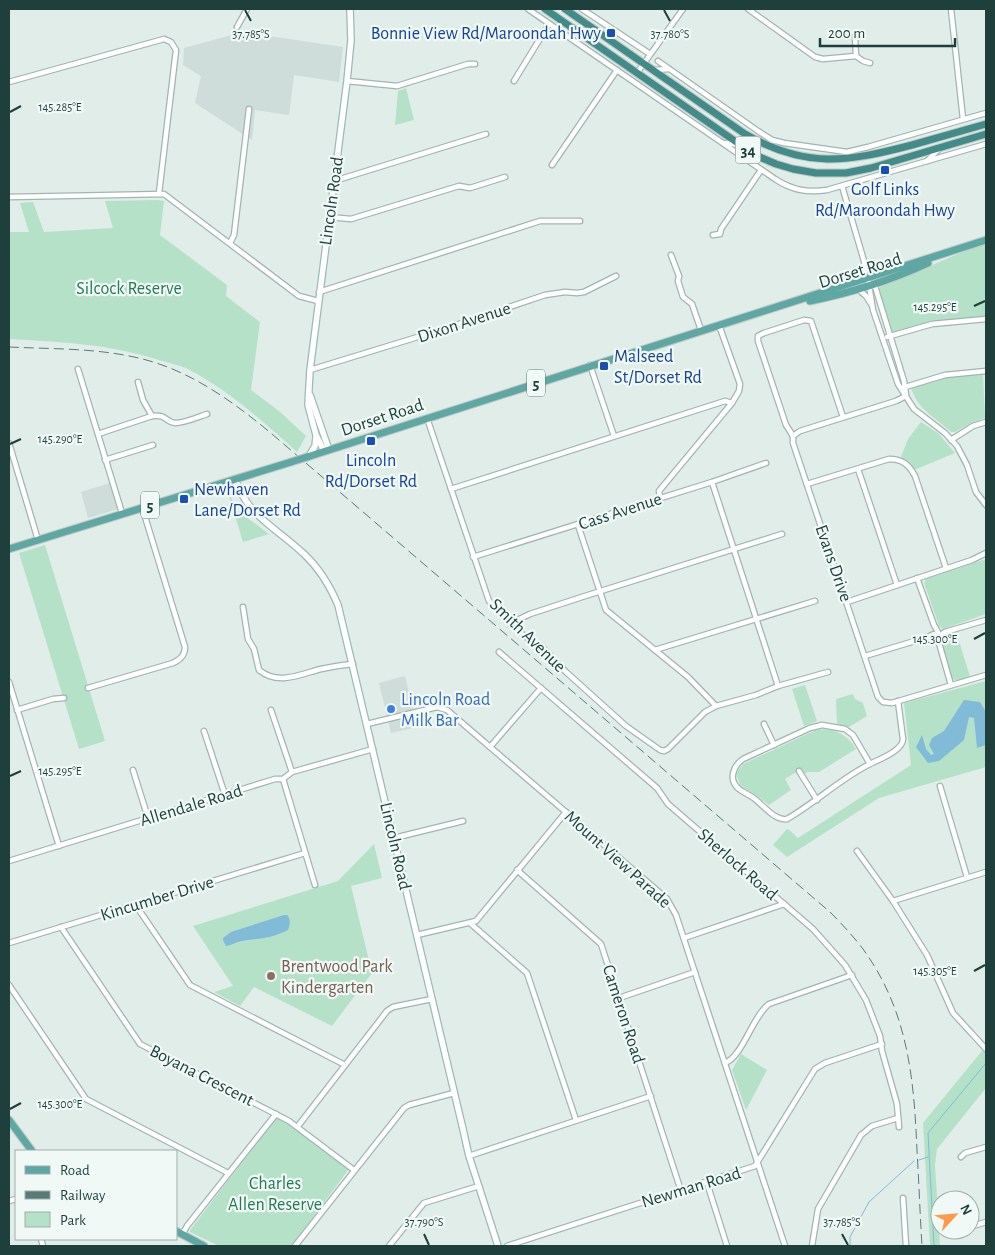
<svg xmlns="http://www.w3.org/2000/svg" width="995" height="1255" font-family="'Alegreya Sans',sans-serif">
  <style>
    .built { fill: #ceddd9 }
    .green { fill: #b6e1c9 }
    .water { fill: #81bbd8 }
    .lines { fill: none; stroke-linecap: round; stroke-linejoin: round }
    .stream { stroke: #81bbd8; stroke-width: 1 }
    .minor-casing { stroke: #a2b5b2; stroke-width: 7 }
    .secondary-casing { stroke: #9dbab5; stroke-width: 8 }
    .primary-casing { stroke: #c0c9c8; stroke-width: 9 }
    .trunk-casing { stroke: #c0c9c8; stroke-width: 9 }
    .minor { stroke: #fff; stroke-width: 4.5 }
    .secondary { stroke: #fff; stroke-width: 5.5 }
    .primary { stroke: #5fa7a2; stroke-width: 7 }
    .trunk { stroke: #438b88; stroke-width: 7 }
    .rail { stroke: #597b78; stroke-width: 1; stroke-dasharray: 10 5; stroke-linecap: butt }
    .primary-bridge-casing { stroke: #c0c9c8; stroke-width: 9; stroke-linecap: butt }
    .primary-bridge { stroke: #5fa7a2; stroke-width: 7 }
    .ticks { fill: none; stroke: #1e3f3c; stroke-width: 2 }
    .transit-dot { fill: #1a4fb4; stroke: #f1f9f6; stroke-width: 2 }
    .shop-dot { fill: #3f7fe0; stroke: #f1f9f6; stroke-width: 2 }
    .education-dot { fill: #8d6e63; stroke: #f1f9f6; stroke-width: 2 }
    .labels { text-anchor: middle; stroke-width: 4.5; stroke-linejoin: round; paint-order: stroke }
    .shield { fill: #f1f9f6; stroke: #5d7774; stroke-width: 1 }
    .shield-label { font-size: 16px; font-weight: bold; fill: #1e3f3c }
    .transit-label { font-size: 18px; fill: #164399; stroke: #f1f9f6 }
    .street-label { font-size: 18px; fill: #1e3f3c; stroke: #f1f9f6 }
    .park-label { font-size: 18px; fill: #247a56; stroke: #f1f9f6 }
    .shop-label { font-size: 18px; fill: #366cbe; stroke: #f1f9f6; text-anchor: start }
    .education-label { font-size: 18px; fill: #785e54; stroke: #f1f9f6; text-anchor: start }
    .ticks-label { font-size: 12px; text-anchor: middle; fill: #1e3f3c; stroke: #f1f9f6; stroke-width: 4.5; stroke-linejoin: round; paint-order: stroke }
  </style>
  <rect width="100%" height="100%" fill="#e0ede9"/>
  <g class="built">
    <polygon points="243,32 343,47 339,82 294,75 289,115 255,110 252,140 195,103 201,76 183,65 184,48"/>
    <polygon points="110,483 118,509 88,518 81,492"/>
    <polygon points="405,676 417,727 391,733 379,683"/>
  </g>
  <g class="green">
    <polygon points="406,88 414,120 395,125 398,91"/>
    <path d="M158,200l6,1 -4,34 67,50 -1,11 34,26 -9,68 28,21 27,25 -9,16c-34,-31 -68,-61 -109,-83 -9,-4 -19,-6 -29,-9 -49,-16 -99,-18 -150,-21v-107h20l-9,-29 13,-1 11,30 69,-4 -8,-27z"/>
    <path d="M980,245h6v72c-32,1 -59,6 -90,16h-4l-3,-3 -11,-40 3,-4c34,-12 65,-28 99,-41z"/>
    <path d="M983,373l2,45 -14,5 -16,9h-4c-16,-15 -33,-22 -40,-44l36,-12z"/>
    <polygon points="921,422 939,434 955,453 914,470 901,457 908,439"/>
    <polygon points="227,490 238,511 269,534 243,542"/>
    <polygon points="45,545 105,741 79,749 19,553"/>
    <polygon points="986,559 986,614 943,629 939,626 924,583 926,579"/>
    <polygon points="956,631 970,677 957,681 951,678 940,641 944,635"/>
    <polygon points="986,681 986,767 879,798 787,857 773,845 786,830 788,829 798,838 911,765 904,703"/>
    <polygon points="805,685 817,721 804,726 792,689"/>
    <polygon points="853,694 855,699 863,703 867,716 849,727 837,724 836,699"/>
    <path d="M816,730c18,-2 30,3 40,19l-37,23h-11l-4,2 -3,-5 -16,10 6,11 -22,15 -13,-10 -16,-10 -4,-12 7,-9z"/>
    <polygon points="374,844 382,878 351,886 372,973 332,1026 254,987 240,1006 214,992 233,986 193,926 338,881"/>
    <polygon points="986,1046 986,1088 937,1149 935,1165 940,1246 930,1246 923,1123"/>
    <polygon points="741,1054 767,1070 746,1110 732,1070"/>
    <polygon points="277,1117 297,1128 349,1169 296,1240 291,1246 219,1246 190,1232 190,1230"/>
  </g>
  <g class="water">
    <polygon points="964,700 980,702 986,712 986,745 977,748 974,718 969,717 964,740 939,761 928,763 916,747 922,735 926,749 931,755 934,754 929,745 932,738 944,731"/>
    <path d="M284,915h3c4,5 3,9 1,15 -17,9 -29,8 -46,11 -6,1 -10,4 -16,5l-3,-6v-2l8,-6z"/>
  </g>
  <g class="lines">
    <g class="stream">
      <polyline points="919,1160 928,1157"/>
      <polyline points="850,1246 850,1237 869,1202 914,1161"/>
      <polyline points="934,1246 928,1133 986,1063"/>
    </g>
    <g class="minor-casing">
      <g id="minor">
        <path d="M528,9l247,170c17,11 32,14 52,11l159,-46"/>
        <polyline points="582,9 650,54"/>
        <polyline points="748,9 815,57 823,59 856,56 863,61 870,63"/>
        <polyline points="951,9 963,119"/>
        <polyline points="237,27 247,9"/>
        <polyline points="855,37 856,56"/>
        <polyline points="658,61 758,131 772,140 784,143 847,152 868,147 986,113"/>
        <polyline points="654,70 669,69"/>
        <polyline points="637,73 683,9"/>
        <polyline points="347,81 397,86 468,64 475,64"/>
        <polyline points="514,81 549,24"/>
        <polyline points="9,82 164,39 171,42 176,50 159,193"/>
        <polyline points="723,143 740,145 746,159"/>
        <polyline points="927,161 939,149"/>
        <polyline points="552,165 617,70"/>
        <polyline points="334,181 486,134"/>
        <polyline points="842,186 864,261 865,273 861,280"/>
        <polyline points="9,197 164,194 299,296 318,301"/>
        <polyline points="329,217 351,219 459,186 470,188 505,177"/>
        <polyline points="713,235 720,234 721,229 761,170"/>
        <polyline points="230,243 234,235 249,109"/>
        <polyline points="671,255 679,276 678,281 683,297 692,304 701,330"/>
        <polyline points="865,263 870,272 876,276"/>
        <polyline points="868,279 873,310 898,384 914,409 945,433 957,446 967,465 976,492 986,505"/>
        <polyline points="874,283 904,381 906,395"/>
        <polyline points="858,289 866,296 871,304"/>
        <polyline points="319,292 540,221 580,221"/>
        <polyline points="887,337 932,324 986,319"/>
        <polyline points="590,365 614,436"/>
        <polyline points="78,369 122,513"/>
        <polyline points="310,370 447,328 545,295 565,292 577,293 584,292 616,276"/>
        <polyline points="138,382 143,400 152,416"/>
        <polyline points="902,388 945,375 986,371"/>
        <polyline points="906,396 896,401 800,431 793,436 793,443 878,697 883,702 892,703 986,675"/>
        <polyline points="427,418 489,601 519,632 544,649 566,672 626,726 660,750 664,751 668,749 705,712 716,706 756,695 778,686 828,672"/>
        <path d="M98,434l54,-18c15,-2 13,6 23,7 10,0 23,-6 32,-9"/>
        <polyline points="793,436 786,425 758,341 758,336 764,333 804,320 811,321 843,417"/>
        <polyline points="951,440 973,426 986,422"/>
        <polyline points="9,443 38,540"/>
        <polyline points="105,460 153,445"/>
        <polyline points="858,469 897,585"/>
        <polyline points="712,482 778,686"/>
        <path d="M807,484l82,-25c14,0 20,6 26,17l31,92"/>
        <polyline points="451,489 725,401 732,403"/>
        <polyline points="660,498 659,491 732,403 739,391 740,384 719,325"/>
        <polyline points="578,525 606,610 688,677 716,706"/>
        <polyline points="473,557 712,482 766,463"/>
        <polyline points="917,578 934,625 938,632"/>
        <polyline points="847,602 972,560 986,553"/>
        <path d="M243,607l5,32 6,10 5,21c19,16 42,4 62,-1 10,-2 21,-4 32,-5"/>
        <polyline points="511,623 530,614 582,597 782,534"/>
        <polyline points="939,636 945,632 986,620"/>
        <polyline points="939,637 939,643 951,685"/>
        <polyline points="655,650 815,601"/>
        <polyline points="499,652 657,788 668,804 813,929 845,965 866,1000 880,1036 882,1051 897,1104 899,1127"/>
        <polyline points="865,656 928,637 934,634"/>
        <polyline points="9,682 59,846"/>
        <path d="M88,688l85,-25c8,-4 12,-8 12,-16l-43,-140"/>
        <polyline points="17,710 53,699 64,698"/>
        <polyline points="271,710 292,772"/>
        <polyline points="367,724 437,707 447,710 667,899 676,915 785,1246"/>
        <polyline points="764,724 774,745"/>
        <polyline points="204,731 225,795"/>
        <polyline points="490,747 541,688"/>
        <path d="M870,764l-17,-29 -8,-6 -23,-4 -12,3 -67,31c-10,7 -15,21 -4,30 5,4 11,6 16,10 9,7 20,22 32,20 28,-16 52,-39 81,-54 9,-5 35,-14 35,-26l-5,-38"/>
        <polyline points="133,770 148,818"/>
        <polyline points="799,771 817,800"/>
        <polyline points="283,779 315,885"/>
        <polyline points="940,786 967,877"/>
        <polyline points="394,838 463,821"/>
        <polyline points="857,851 893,901 927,955 953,1013 986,1049"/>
        <polyline points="9,861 275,779 283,779 292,772 373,749"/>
        <polyline points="517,870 601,944 681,1191"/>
        <polyline points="893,901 986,872"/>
        <polyline points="135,904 190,985 345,1065"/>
        <polyline points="470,923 527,973 576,1120"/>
        <polyline points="61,927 140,1044 289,1121 354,1170"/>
        <polyline points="417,935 476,921 566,812"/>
        <polyline points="684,938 784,904"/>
        <polyline points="9,943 305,853"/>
        <polyline points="9,985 86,1099 228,1173"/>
        <polyline points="619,998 695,972"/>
        <path d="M725,1063c18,-7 27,-46 44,-59l83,-29"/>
        <polyline points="298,1126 387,1011 393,1007 432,999"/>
        <polyline points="469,1156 651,1096"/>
        <polyline points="961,1157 965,1153 986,1147"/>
        <polyline points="707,1183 727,1246"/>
        <polyline points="903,1198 906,1246"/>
        <polyline points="9,1201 16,1199"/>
        <polyline points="970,1227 986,1222"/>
        <polyline points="182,1235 187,1226 276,1114"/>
        <polyline points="41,1239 43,1246"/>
        <polyline points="295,1246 404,1108 409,1105 454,1093"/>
        <polyline points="389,1246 424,1203 479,1186"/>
        <polyline points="507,1246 755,1166 815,1069 825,1063 882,1044"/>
        <polyline points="812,1246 818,1209 861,1135 872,1126 898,1118"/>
      </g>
    </g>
    <g class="secondary-casing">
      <g id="secondary">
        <polyline points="310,395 329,450"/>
        <polyline points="324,451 316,435 308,405 310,370 347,81 351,40 350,9"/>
        <polyline points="309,456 315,446 316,437"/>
        <path d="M235,479c13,38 42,49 69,75 15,14 26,32 34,51l124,520 7,31 29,90"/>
      </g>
    </g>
    <g class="primary-casing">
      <g id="primary">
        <path d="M810,301c40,-8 81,-21 118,-38"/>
        <polyline points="307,457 986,240"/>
        <polyline points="9,549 291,462"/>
        <polyline points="9,1120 32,1151"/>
        <polyline points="176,1231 204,1246"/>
      </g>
    </g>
    <g class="trunk-casing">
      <g id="trunk">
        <polyline points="545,9 755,155 776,164 793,169 816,173 846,173 871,168 986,134"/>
        <path d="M565,9l180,125c61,35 102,28 167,11 25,-7 50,-14 74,-21"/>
      </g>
    </g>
    <use href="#minor" class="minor"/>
    <use href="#secondary" class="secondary"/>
    <use href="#primary" class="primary"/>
    <use href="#trunk" class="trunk"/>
    <path class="rail" d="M9,347c41,2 84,1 125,10 53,11 97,43 138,77l558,478c12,12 23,24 33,37 45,62 51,129 54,202 2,32 3,64 5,95"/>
    <g class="primary-bridge-casing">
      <polyline id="primary-bridge" points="291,462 307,457"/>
    </g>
    <use href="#primary-bridge" class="primary-bridge"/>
  </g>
  <path class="ticks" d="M245,10l6,11M664,10l6,11M10,112l11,-6M974,306l11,-5M10,444l11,-5M974,639l11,-6M10,776l11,-5M974,971l11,-6M10,1109l11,-6M424,1234l5,11M842,1234l6,11"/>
  <g class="transit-dot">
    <rect x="606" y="28" width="10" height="10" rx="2.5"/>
    <rect x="880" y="165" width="10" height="10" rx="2.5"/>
    <rect x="599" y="361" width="10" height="10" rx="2.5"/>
    <rect x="366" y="436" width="10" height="10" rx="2.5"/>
    <rect x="179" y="494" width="10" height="10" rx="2.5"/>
  </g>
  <circle class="shop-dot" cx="391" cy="709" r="5"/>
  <circle class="education-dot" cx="271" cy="976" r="5"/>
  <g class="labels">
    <g class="shield">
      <rect x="735.5" y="136.5" width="25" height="27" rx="4"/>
      <rect x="527" y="369.5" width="18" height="27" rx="4"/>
      <rect x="141" y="491.5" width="18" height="27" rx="4"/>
    </g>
    <g class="shield-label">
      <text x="748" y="156">34</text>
      <text x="536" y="389">5</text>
      <text x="150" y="511">5</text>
    </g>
    <g class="transit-label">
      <text x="601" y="39" text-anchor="end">Bonnie View Rd/Maroondah Hwy</text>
      <text x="885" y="195">Golf Links<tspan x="885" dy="21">Rd/Maroondah Hwy</tspan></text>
      <text x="614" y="362" text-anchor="start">Malseed<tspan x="614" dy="21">St/Dorset Rd</tspan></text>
      <text x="371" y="466">Lincoln<tspan x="371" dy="21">Rd/Dorset Rd</tspan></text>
      <text x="194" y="495" text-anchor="start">Newhaven<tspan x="194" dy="21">Lane/Dorset Rd</tspan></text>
    </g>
    <g class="street-label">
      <text transform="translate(331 201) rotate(-82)" y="6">Lincoln Road</text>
      <text transform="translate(860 270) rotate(-17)" y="6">Dorset Road</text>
      <text transform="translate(464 322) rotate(-18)" y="6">Dixon Avenue</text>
      <text transform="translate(382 417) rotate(-18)" y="6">Dorset Road</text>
      <text transform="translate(620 511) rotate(-18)" y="6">Cass Avenue</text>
      <text transform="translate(834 563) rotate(71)" y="6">Evans Drive</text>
      <text transform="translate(528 635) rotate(44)" y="6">Smith Avenue</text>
      <text transform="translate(191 805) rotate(-17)" y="6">Allendale Road</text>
      <text transform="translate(396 846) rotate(77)" y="6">Lincoln Road</text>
      <text transform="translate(618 859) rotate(42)" y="6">Mount View Parade</text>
      <text transform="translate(738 864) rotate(41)" y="6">Sherlock Road</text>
      <text transform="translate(157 898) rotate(-17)" y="6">Kincumber Drive</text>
      <text transform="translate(624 1014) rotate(72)" y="6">Cameron Road</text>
      <text transform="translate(202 1075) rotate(27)" y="6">Boyana Crescent</text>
      <text transform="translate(691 1187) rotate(-17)" y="6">Newman Road</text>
    </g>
    <g class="park-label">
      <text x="129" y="294">Silcock Reserve</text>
      <text x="275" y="1189">Charles<tspan x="275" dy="21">Allen Reserve</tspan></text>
    </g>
    <g class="shop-label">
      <text x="401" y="705">Lincoln Road<tspan x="401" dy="21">Milk Bar</tspan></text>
    </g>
    <g class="education-label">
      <text x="281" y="972">Brentwood Park<tspan x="281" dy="21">Kindergarten</tspan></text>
    </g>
  </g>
  <g class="ticks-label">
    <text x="251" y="38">37.785°S</text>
    <text x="670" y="38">37.780°S</text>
    <text x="60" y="111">145.285°E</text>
    <text x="935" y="311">145.295°E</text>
    <text x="60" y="443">145.290°E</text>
    <text x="935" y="643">145.300°E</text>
    <text x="60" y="775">145.295°E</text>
    <text x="935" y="975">145.305°E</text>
    <text x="60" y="1108">145.300°E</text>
    <text x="424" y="1226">37.790°S</text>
    <text x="842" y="1226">37.785°S</text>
  </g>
  <rect width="995" height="1255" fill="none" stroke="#1e3f3c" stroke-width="20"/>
  <rect x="15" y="1150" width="162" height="90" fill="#f1f9f6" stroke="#9dafac"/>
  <rect x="25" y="1166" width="25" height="8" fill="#5fa7a2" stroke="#9dafac"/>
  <text x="60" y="1175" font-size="15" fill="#1e3f3c">Road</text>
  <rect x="25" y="1191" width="25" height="8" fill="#597b78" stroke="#9dafac"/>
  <text x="60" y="1200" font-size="15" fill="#1e3f3c">Railway</text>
  <rect x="25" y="1212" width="25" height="15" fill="#b6e1c9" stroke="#9dafac"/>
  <text x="60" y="1225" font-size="15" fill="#1e3f3c">Park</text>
  <g transform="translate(955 1215) rotate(64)"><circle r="24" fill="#f1f9f6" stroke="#9dafac"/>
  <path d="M0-4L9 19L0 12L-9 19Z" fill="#ff994b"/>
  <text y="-8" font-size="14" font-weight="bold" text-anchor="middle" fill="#1e3f3c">N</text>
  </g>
  <path d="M820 38v8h135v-8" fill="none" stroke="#1e3f3c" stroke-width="2.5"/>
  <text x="828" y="38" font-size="15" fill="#1e3f3c" stroke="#f1f9f6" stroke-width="4" paint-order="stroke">200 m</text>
</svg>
